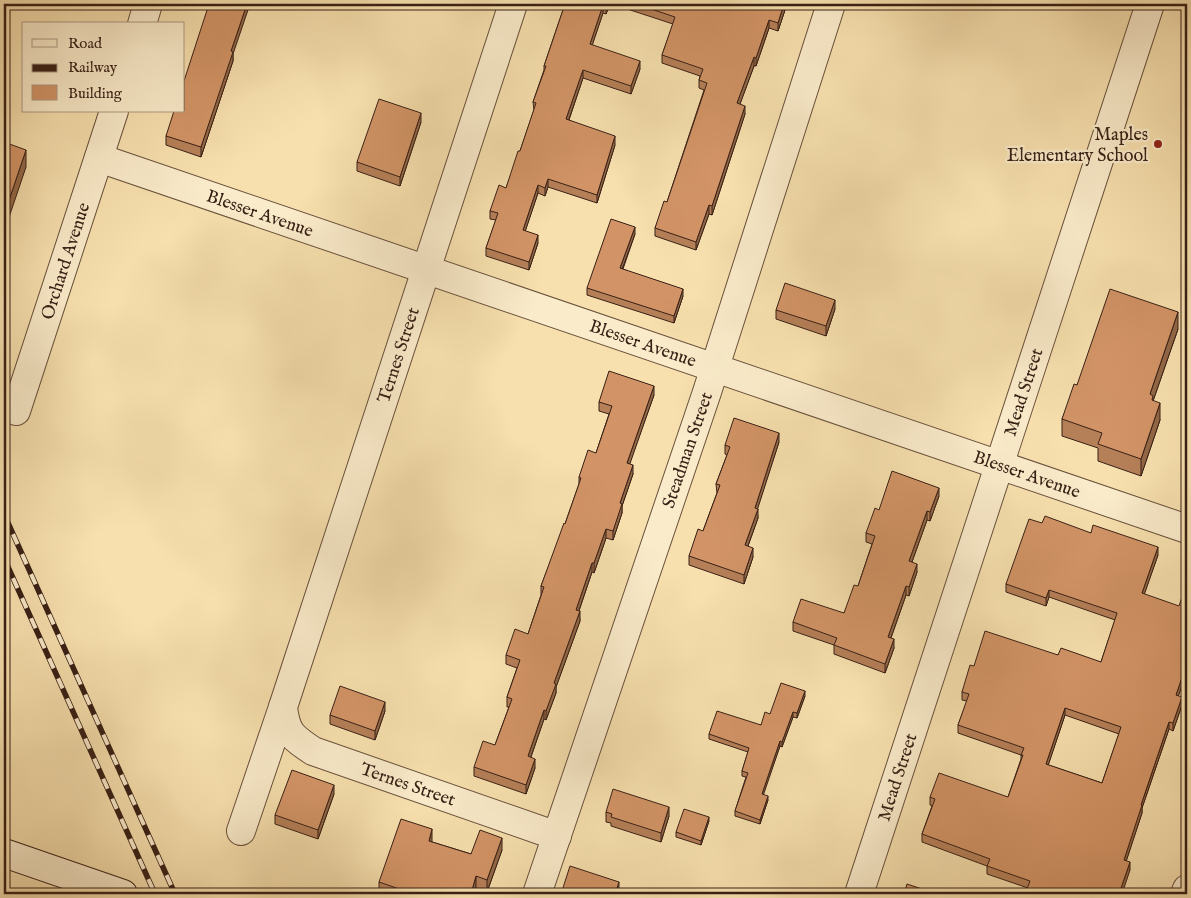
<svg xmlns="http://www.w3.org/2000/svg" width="1191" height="898" font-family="'IM FELL English',serif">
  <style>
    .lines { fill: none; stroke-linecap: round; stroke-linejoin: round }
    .street-casing { stroke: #68503c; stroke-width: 30 }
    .secondary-casing { stroke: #382016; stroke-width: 30 }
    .street { stroke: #faebca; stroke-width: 28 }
    .secondary { stroke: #faebca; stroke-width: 28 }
    .rail-casing { stroke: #382016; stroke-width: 5.5 }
    .rail { stroke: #faebca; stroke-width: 4; stroke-dasharray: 11; stroke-linecap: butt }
    .wall { fill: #b57f58; stroke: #382016; fill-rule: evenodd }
    .shaded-wall { fill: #936847; stroke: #382016 }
    .building { fill: #d29466; stroke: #382016; fill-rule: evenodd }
    .poi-dot { fill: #8f2418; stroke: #faebca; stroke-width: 2 }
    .labels { text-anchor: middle; stroke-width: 4.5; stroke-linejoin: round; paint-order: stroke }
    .poi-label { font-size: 18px; fill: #382016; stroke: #faebca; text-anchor: end }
    .street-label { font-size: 18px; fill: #382016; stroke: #faebca }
  </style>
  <rect width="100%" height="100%" fill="#f7e0ae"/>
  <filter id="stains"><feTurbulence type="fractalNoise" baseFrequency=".004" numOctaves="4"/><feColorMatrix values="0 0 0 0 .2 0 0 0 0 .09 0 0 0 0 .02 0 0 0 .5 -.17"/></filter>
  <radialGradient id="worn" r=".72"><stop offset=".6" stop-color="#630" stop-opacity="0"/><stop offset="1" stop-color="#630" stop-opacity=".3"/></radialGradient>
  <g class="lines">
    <g class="street-casing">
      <g id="street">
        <path d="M513,4l-230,703c3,26 9,30 30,44l244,85"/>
        <polyline points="142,24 148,4"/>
        <polyline points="99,158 1187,529"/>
        <polyline points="16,411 114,111"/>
        <polyline points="241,831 283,707"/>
        <polyline points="537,894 707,392 831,4"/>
        <polyline points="859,894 1150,4"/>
        <polyline points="1185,894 1187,889"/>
      </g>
    </g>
    <g class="secondary-casing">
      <polyline id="secondary" points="4,853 123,894"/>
    </g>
    <use href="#street" class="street"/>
    <use href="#secondary" class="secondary"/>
    <g class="rail-casing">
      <g id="rail">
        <polyline points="4,514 175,894"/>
        <polyline points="4,558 155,894"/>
      </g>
    </g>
    <use href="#rail" class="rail"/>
  </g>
  <g class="wall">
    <polygon points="565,4 610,4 606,14 603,13 592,45 640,69 631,94 583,78 569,120 615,145 597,203 548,187 545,196 538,193 525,231 538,243 529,270 486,256 486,248 496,220 490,219 490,211 506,188 520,151 534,110 533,102 544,70 544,66"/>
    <polygon points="612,4 711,4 729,10 787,4 778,31 769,28 756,66 754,66 740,104 745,114 712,215 709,214 696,250 655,236 655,228 667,202 704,90 699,88 699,80 700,76 662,63 662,55 673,24"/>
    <polygon points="233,54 233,61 201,157 166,145 166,136"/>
    <polygon points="421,122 400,186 357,171 357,162"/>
    <polygon points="635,234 623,269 683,296 674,323 587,295 587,288"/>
    <polygon points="835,309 826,336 776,319 776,310"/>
    <polygon points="1178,329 1153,401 1160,420 1141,476 1098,461 1098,448 1062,436 1062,419 1077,385"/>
    <polygon points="654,395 629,464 633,474 622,506 622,513 613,540 606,538 594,573 592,572 579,611 580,621 556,687 556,693 546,720 544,719 531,757 535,768 526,794 474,776 474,767 495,745 509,707 507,707 507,697 517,668 506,664 506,655 528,634 541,595 541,586 565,524 579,484 579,477 596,453 609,414 599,411 599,402"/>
    <polygon points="779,442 757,509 758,518 748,546 753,557 744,584 689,565 689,556 703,531 717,493 716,484 727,455 725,454 725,445"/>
    <polygon points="939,496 930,521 927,520 912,562 917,572 909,596 906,595 891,638 894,648 885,673 834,654 834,645 793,631 793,622 844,613 858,586 872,544 866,542 866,533 879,510"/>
    <path d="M1042,523l49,10 67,22 -14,39 43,77 -9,25 4,9 -9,26 -4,-2 -27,79v5l-16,48 4,9 -102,18 -41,-14v-8l-65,-24v-8l10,-28 -2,-1v-8h78l13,-38v-4l-63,-22v-8l9,-24 -5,-1v-8l12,-26 84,-11 43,7 14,-42 -66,-23 -3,9 -40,-14v-8zM1065,715l54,19 -17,49 -54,-18z"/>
    <polygon points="805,696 797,718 793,717 782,747 780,746 763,794 768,800 760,824 735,816 735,811 746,777 742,776 742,771 748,752 709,739 709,734 761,725 770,714"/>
    <polygon points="385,711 375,740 330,724 330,715"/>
    <polygon points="334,794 318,839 275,824 275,815"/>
    <polygon points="606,812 669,816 661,842 611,826 611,823 606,822"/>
    <polygon points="709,821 701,845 676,837 676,832"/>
    <polygon points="432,842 471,854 502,850 487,892 476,889 475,894 379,894 379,882"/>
  </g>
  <g class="shaded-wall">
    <polygon points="247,4 250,4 233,54 233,61 201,157 201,147 231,51"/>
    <polygon points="607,4 610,4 606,14 606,6"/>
    <polygon points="784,4 787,4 778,31 778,23"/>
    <polygon points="603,5 603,13 590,52 590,44"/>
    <polygon points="769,20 769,28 756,66 756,58"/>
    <polygon points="754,57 754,66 737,112 737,103"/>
    <polygon points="640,61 640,69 631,94 631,86"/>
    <polygon points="583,70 583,78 566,128 566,119"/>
    <polygon points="745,106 745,114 712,215 712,206"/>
    <polygon points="421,113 421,122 400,186 400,177"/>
    <polygon points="615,136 615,145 597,203 597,195"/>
    <polygon points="26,150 26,167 4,232 4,215"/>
    <polygon points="548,179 548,187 545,196 545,188"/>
    <polygon points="538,185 538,193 523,238 523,230"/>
    <polygon points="709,205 709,214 696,250 696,242"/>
    <polygon points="635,227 635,234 620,275 620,268"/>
    <polygon points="538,235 538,243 529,270 529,262"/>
    <polygon points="683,289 683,296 674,323 674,316"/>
    <polygon points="835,300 835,309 826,336 826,326"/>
    <polygon points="1178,312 1178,329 1153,401 1153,413 1150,394"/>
    <polygon points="654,386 654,395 627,472 627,463"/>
    <polygon points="1160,403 1160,420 1141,476 1141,459"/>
    <polygon points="779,433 779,442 755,517 755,508"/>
    <polygon points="633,465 633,474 622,506 622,513 613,540 613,531 620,503"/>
    <polygon points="939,488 939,496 930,521 930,512"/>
    <polygon points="758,509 758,518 745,554 745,545"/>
    <polygon points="927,511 927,520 909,570 909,561"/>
    <polygon points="606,529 606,538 594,573 594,563"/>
    <polygon points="1158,547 1158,555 1142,601 1142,593"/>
    <polygon points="753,548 753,557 744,584 744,575"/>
    <polygon points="592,563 592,572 576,619 576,610"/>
    <polygon points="917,564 917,572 909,596 909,587"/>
    <polygon points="906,586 906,595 888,646 888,637"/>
    <polygon points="1049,590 1049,597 1046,606 1046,598"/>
    <polygon points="580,611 580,621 556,687 556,693 546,720 546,711 554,683"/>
    <polygon points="894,639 894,648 885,673 885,664"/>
    <polygon points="1187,663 1187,671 1176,703 1176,695"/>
    <polygon points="805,691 805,696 797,718 797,713"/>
    <polygon points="1182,697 1182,705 1173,731 1173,723"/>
    <polygon points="385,702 385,711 375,740 375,731"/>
    <polygon points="1065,708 1065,715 1046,772 1046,764"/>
    <polygon points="544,710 544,719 528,765 528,756"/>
    <polygon points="793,712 793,717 782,747 782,742"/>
    <polygon points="1169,722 1169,729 1142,808 1142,813 1124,868 1124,860 1141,805"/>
    <polygon points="780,741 780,746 762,799 762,794"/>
    <polygon points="535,759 535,768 526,794 526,785"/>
    <polygon points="334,785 334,794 318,839 318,830"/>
    <polygon points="768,796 768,800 760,824 760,820"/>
    <polygon points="669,807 669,816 661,842 661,833"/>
    <polygon points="709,817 709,821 701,845 701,841"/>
    <polygon points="432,829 432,842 429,841"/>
    <polygon points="502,838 502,850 487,892 487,880"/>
    <polygon points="1130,862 1130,870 1122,894 1119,894"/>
    <polygon points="476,876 476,889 475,894 471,894"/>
    <polygon points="619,882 619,894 615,894"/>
  </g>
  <g class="building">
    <polygon points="209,4 247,4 231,51 233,52 201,147 166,136 174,111 184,111 184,81"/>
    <polygon points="565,4 607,4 606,6 603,5 590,44 640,61 631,86 583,70 566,119 615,136 597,195 548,179 545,188 538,185 523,230 538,235 529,262 486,248 498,213 490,211 499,185 506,188 518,151 520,151 536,103 533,102 546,66 544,66"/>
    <polygon points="636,4 711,4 729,10 731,4 784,4 778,23 769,20 756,58 754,57 737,103 745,106 712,206 709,205 696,242 655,228 664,201 667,202 707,83 699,80 703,69 662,55 675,17"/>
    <polygon points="379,99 421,113 400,177 357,162"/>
    <polygon points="4,142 26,150 4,215"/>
    <polygon points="611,219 635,227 620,268 683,289 674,316 587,288"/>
    <polygon points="785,283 835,300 826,326 776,310"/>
    <polygon points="1110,289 1178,312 1150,394 1153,396 1152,400 1160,403 1141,459 1098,444 1102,433 1062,419 1074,384 1077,385"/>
    <polygon points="609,371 654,386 627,463 633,465 620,503 622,504 613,531 606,529 594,563 592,563 576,610 580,611 554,683 556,684 546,711 544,710 528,756 535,759 526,785 474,767 483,741 495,745 512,699 507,697 520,660 506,655 515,629 528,634 544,587 541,586 564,523 565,524 581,478 579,477 588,450 596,453 612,406 599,402"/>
    <polygon points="734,418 779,433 755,508 758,509 745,545 753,548 744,575 689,556 698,529 703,531 720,485 716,484 730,447 725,445"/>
    <polygon points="892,471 939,488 930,512 927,511 909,561 917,564 909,587 906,586 888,637 894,639 885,664 834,645 837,638 793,622 801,599 844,613 854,585 858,586 875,536 866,533 875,508 879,510"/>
    <path d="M1045,516l46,17 2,-8 65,22 -16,46 37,13 8,-24v81l-11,32 6,2 -9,26 -4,-1 -28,83h1l-18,55 6,2 -11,32h-94l5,-13 -43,-15 3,-7 -68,-25 13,-35 -5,-2 9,-24 69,24 15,-42h-2l3,-7 -66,-23 11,-31 -7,-2 8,-27 4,1 11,-35 73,24 3,-7 40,14 16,-49 -68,-23 -3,8 -40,-14 23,-65 13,4zM1065,708l56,19 -19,56 -56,-19z"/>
    <polygon points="781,683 805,691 797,713 793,712 782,742 780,741 762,794 768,796 760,820 735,811 748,773 742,771 749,748 709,734 717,711 761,725 765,712 770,714"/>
    <polygon points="340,686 385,702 375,731 330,715"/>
    <polygon points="292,770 334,785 318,830 275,815"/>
    <polygon points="613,789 669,807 661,833 611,817 612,814 606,812"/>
    <polygon points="684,809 709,817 701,841 676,832"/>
    <polygon points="401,819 432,829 429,841 471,854 480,830 502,838 487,880 476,876 471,894 410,894 411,893 379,882"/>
    <polygon points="570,866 619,882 615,894 561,894"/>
    <polygon points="907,884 937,894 904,894"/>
  </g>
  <circle class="poi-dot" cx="1158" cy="144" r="5"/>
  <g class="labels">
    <g class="poi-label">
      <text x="1148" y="140">Maples<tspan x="1148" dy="21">Elementary School</tspan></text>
    </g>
    <g class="street-label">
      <text transform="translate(260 213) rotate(19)" y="6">Blesser Avenue</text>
      <text transform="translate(65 261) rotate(-72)" y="6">Orchard Avenue</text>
      <text transform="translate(643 343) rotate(19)" y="6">Blesser Avenue</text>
      <text transform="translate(398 355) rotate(-72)" y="6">Ternes Street</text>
      <text transform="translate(1023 392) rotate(-72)" y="6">Mead Street</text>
      <text transform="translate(687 450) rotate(-71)" y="6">Steadman Street</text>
      <text transform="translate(1027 474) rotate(19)" y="6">Blesser Avenue</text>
      <text transform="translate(897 777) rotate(-72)" y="6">Mead Street</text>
      <text transform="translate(408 784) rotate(19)" y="6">Ternes Street</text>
    </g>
  </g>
  <rect width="1191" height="898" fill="none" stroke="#f7e0ae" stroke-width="20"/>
  <rect x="5" y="5" width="1181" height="888" fill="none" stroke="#382016" stroke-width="2.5"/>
  <rect x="10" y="10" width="1171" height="878" fill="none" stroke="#382016"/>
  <rect x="22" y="22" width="162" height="90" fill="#faebca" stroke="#ac9a82"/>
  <rect x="32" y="39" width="25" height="8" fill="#faebca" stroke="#ac9a82"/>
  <text x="68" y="48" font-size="15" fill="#382016">Road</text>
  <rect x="32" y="64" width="25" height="8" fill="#382016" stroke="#ac9a82"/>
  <text x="68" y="72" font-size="15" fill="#382016">Railway</text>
  <rect x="32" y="85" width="25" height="15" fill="#d29466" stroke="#ac9a82"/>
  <text x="68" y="98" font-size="15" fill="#382016">Building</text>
  <rect width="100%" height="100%" filter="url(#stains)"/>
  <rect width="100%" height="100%" fill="url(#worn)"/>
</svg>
